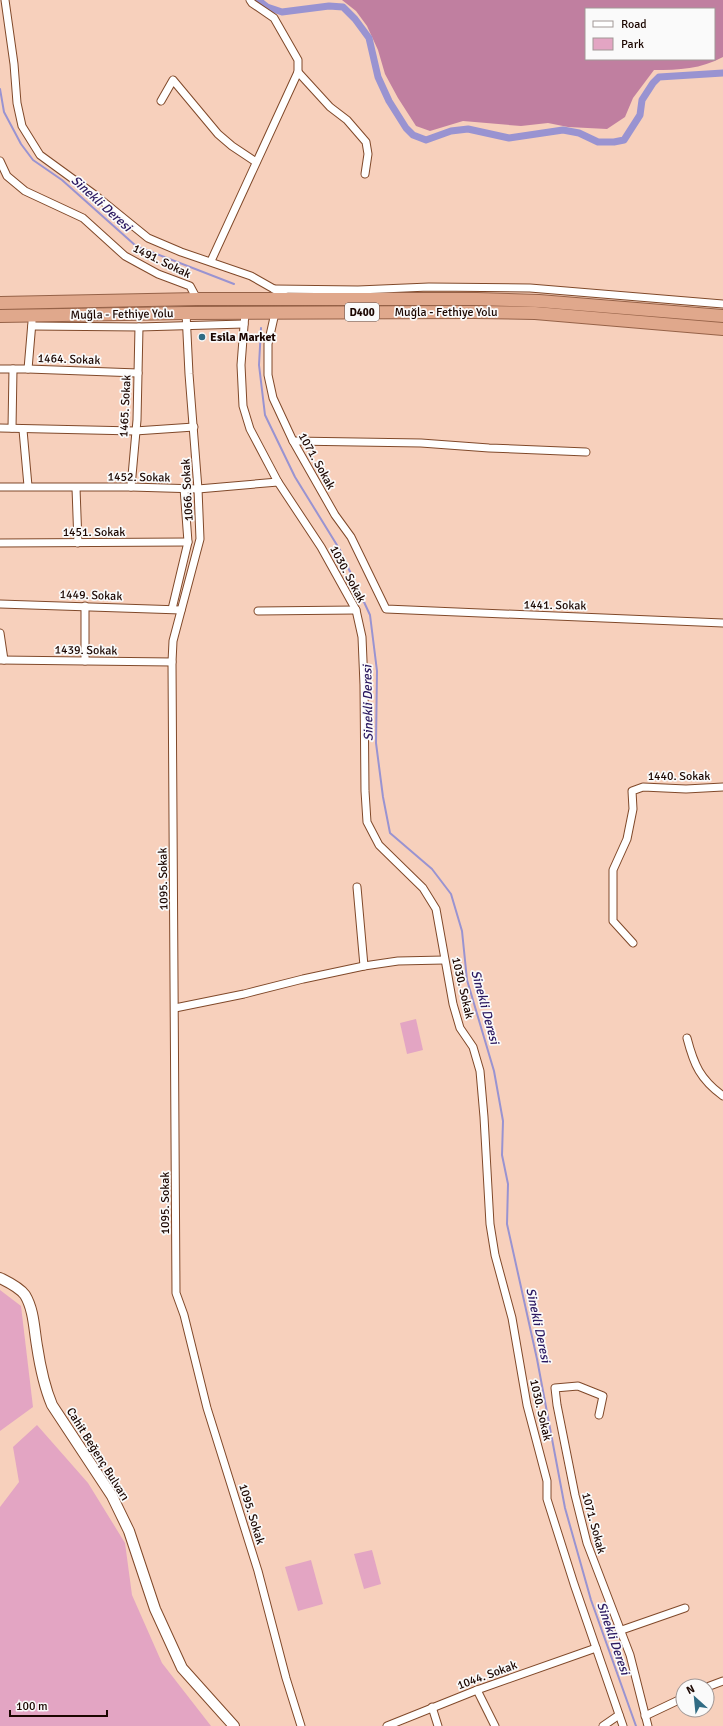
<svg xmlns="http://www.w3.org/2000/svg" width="723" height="1726" font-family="Signika,sans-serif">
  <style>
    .green { fill: #e3a5c3 }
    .forest { fill: #c07fa0; fill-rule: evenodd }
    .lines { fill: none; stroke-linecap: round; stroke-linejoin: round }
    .stream { stroke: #9993d1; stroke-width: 2 }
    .canal { stroke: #9993d1; stroke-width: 7 }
    .minor-casing { stroke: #80492a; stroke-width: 9 }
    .secondary-casing { stroke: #80492a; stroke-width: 12 }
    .trunk-casing { stroke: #966248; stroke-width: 14 }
    .minor { stroke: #fff; stroke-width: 7 }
    .secondary { stroke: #fff; stroke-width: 10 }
    .trunk { stroke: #e0a88c; stroke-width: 12 }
    .poi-dot { fill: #316c84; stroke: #fafafa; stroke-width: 1.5 }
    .labels { text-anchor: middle; stroke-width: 3.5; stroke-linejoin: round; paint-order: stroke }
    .shield { fill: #fafafa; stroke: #5e4f4b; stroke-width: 1 }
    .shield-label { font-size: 11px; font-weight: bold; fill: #1b0600 }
    .street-label { font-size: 12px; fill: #1b0600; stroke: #fafafa }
    .poi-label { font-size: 12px; font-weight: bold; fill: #1b0600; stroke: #fafafa; text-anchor: start }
    .water-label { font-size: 13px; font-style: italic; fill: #2a1860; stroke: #fafafa }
  </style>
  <rect width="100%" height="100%" fill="#f7d0bc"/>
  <g class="green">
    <polygon points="416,1019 423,1050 407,1054 400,1023"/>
    <polygon points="0,1290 21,1306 33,1407 0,1431"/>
    <polygon points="37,1425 88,1483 125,1543 132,1595 162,1663 211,1726 0,1726 0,1507 19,1482 13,1447"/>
    <polygon points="372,1550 381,1584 364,1589 354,1554"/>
    <polygon points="311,1560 323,1604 298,1611 285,1567"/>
  </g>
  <path class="forest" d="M342,0h381v57c-22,12 -44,13 -69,13l-21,28 -8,19 -18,12 -39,-2 -20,-4 -27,3 -58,-5 -33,10 -14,-5 -18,-28 -13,-24 -7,-24 -11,-24 -11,-15zM586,9h128v50h-128z"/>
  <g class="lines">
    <g class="stream">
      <polyline points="0,89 4,112 21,144 33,160 62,180 136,246 234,284"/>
      <polyline points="261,328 259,365 265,415 295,477 340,550 370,615 377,671 376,743 383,797 390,833 432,869 451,894 462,931 467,980 494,1071 503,1121 502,1155 508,1184 507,1224 537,1359 565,1508 591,1600 636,1726"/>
    </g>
    <polyline class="canal" points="258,0 267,7 282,12 329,6 343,7 355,19 369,38 378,77 389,101 406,128 413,135 426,140 451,131 468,129 509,138 563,130 579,133 598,142 614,142 624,140 640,115 642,100 653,83 659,77 723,73"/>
    <g class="minor-casing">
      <g id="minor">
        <polyline points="5,0 14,64 17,103 22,126 40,155 95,195 148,238 181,252 251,276 288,297"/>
        <polyline points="298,72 330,107 347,120 366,142 368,154 365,174"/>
        <polyline points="161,101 173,80 218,134 232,146 256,162"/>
        <polyline points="0,161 7,176 25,191 83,218 125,256 158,274 190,286 197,299"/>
        <polyline points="211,261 298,72 298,60 274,18 252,3 250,0"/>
        <polyline points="274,289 358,290 429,287 530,288 723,304"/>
        <polyline points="186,313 189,374 198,489 200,539 173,641 172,662 176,1293 184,1315 207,1408 258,1571 286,1678 301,1726"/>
        <polyline points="245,313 241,365 243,406 250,429 278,482 321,547 356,610 362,637 364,685 365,791 367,822 379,845 423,888 436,909 453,1004 460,1028 473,1047 480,1071 484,1117 490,1224 495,1255 512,1318 527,1405 547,1481 547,1499 574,1584 623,1726"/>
        <polyline points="275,313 268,344 268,375 273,398 293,441 335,515 351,537 386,609 723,623"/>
        <polyline points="32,326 139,327 244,324"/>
        <polyline points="0,369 28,369 138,373"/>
        <polyline points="28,369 32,322"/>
        <polyline points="0,428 135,431 194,427"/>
        <polyline points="12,428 13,369"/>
        <polyline points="23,430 28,486"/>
        <polyline points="293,441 421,443 489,448 586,452"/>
        <polyline points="0,487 131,487 198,489 278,482"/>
        <polyline points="131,487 137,420 139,327"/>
        <polyline points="76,488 78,543"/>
        <polyline points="0,543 188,542"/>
        <polyline points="0,604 181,610"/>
        <polyline points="172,609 188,542 184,488"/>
        <polyline points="258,611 356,610"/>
        <polyline points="0,633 4,660"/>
        <polyline points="0,660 172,662"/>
        <polyline points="85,661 85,606"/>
        <polyline points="357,887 364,966"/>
        <polyline points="633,943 613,921 613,870 627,839 633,809 632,791 643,787 686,789 723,787"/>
        <polyline points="175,1008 244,994 303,979 364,966 398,961 444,960"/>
        <path d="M687,1038c7,27 13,41 36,58"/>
        <polyline points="599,1415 603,1396 578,1386 555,1388 557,1405 575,1495 587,1543 630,1655 648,1726"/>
        <polyline points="619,1631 685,1608"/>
        <polyline points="707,1687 723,1681"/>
        <polyline points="477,1690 495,1726"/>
        <polyline points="432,1707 438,1726"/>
        <polyline points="645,1716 683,1698"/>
        <polyline points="387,1726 477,1690 596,1648"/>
        <polyline points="603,1726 619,1715"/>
      </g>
    </g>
    <g class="secondary-casing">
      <path id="secondary" d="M0,1278c8,4 19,9 25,17 9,15 9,34 12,51 3,20 7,40 15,59l60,91 17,35 26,78 27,59 52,58"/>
    </g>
    <g class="trunk-casing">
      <g id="trunk">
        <polyline points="0,303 197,299 477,299 539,301 723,316"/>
        <polyline points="0,316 186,313 474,312 535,313 723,329"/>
      </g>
    </g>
    <use href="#minor" class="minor"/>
    <use href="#secondary" class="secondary"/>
    <use href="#trunk" class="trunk"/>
  </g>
  <circle class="poi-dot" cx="202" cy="337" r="4"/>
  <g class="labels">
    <rect class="shield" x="345" y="303" width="34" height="18" rx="3"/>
    <g class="shield-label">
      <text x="362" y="316">D400</text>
    </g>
    <g class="street-label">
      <text transform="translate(162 261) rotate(26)" y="4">1491. Sokak</text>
      <text x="446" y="316">Muğla - Fethiye Yolu</text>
      <text transform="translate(122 314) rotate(-1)" y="4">Muğla - Fethiye Yolu</text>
      <text transform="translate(69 359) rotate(2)" y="4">1464. Sokak</text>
      <text transform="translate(125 406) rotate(-87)" y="4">1465. Sokak</text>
      <text transform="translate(317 461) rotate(61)" y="4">1071. Sokak</text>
      <text transform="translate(139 477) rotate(1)" y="4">1452. Sokak</text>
      <text transform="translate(187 490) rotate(-93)" y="4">1066. Sokak</text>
      <text x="94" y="536">1451. Sokak</text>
      <text transform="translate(348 574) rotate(62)" y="4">1030. Sokak</text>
      <text transform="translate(91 595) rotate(2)" y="4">1449. Sokak</text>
      <text transform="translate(555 605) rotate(1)" y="4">1441. Sokak</text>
      <text transform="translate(86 650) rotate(1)" y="4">1439. Sokak</text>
      <text x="679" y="780">1440. Sokak</text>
      <text transform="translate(163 879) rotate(-91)" y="4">1095. Sokak</text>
      <text transform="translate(463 988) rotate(77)" y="4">1030. Sokak</text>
      <text transform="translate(165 1203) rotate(-90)" y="4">1095. Sokak</text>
      <text transform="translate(541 1410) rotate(77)" y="4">1030. Sokak</text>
      <text transform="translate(98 1454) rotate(58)" y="4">Cahit Beğenç Bulvarı</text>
      <text transform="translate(252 1514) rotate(73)" y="4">1095. Sokak</text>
      <text transform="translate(594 1523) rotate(75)" y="4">1071. Sokak</text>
      <text transform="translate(487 1675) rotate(-20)" y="4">1044. Sokak</text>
    </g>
    <g class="poi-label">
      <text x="210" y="341">Esila Market</text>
    </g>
    <g class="water-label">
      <text transform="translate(102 203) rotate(42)" y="5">Sinekli Deresi</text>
      <text transform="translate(367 703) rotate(-91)" y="5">Sinekli Deresi</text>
      <text transform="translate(486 1007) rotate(75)" y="5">Sinekli Deresi</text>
      <text transform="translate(539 1325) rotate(78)" y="5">Sinekli Deresi</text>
      <text transform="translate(614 1638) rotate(71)" y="5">Sinekli Deresi</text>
    </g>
  </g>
  <rect x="585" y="8" width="130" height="52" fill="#fafafa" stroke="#a19896"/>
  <rect x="593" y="21" width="20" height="6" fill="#ffffff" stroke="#a19896"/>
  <text x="621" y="28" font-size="12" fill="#1b0600">Road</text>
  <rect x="593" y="38" width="20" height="12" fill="#e3a5c3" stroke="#a19896"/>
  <text x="621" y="48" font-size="12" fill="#1b0600">Park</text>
  <g transform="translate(695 1698) rotate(333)"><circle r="19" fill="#fafafa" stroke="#a19896"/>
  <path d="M0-3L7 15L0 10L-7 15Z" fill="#316c84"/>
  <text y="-6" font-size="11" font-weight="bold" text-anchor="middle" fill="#1b0600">N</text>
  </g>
  <path d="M10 1710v6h97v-6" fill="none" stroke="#1b0600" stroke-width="2"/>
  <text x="16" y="1710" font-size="12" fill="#1b0600" stroke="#fafafa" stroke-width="3" paint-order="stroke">100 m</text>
</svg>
